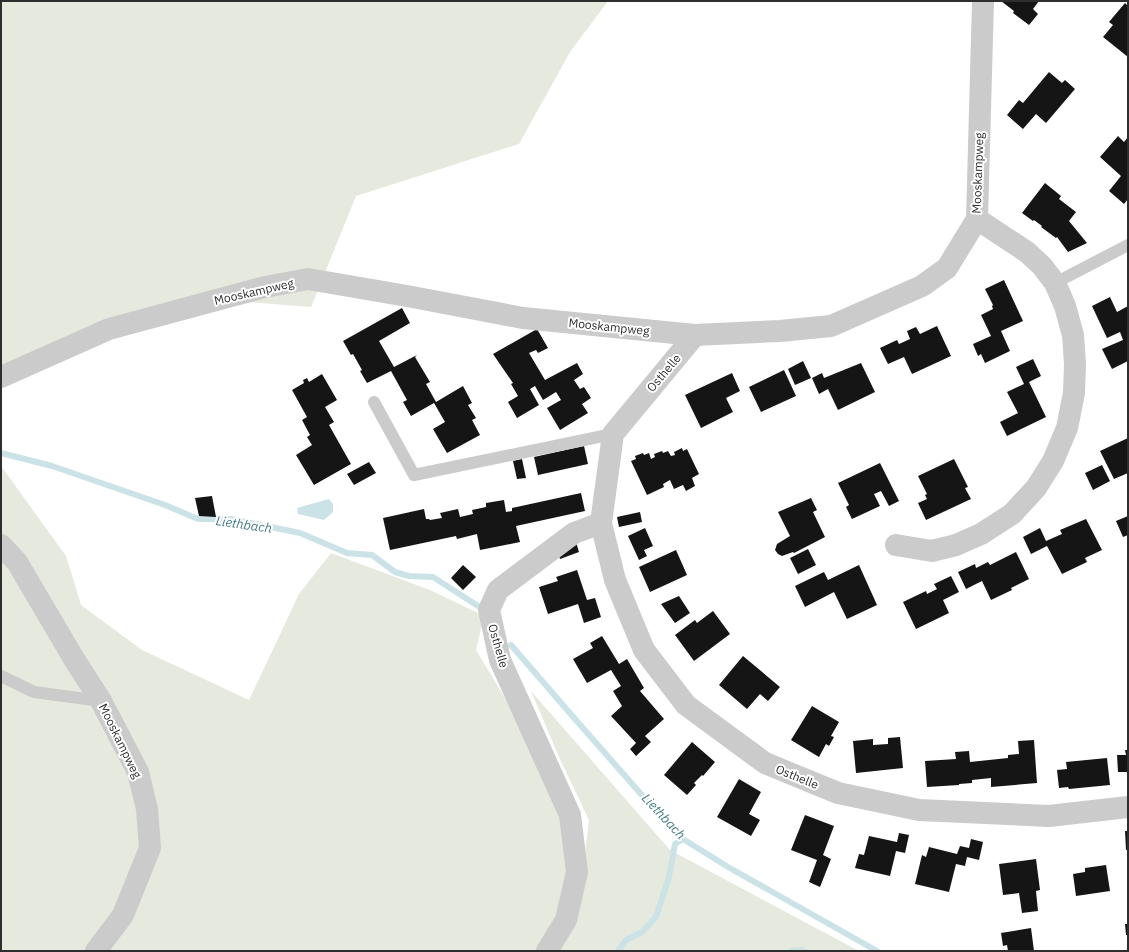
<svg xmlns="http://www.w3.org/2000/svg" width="1129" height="952" font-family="'IBM Plex Sans',sans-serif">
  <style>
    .green { fill: #e6e9dd }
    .water { fill: #cbe3e7 }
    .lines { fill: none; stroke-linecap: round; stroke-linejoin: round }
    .stream { stroke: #cbe3e7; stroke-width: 6 }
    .building { fill: #151515 }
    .lane { stroke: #cbcbcb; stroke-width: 12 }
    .street { stroke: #cbcbcb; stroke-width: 22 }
    .labels { text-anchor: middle; stroke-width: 4; stroke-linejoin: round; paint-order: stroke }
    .street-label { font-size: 12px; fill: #2e2e2e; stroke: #fff }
    .water-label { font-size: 13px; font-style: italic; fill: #467c86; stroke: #fff }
  </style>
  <rect width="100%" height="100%" fill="#fff"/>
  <g class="green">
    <polygon points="1,1 608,1 570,52 519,144 356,196 311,307 235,301 1,371"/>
    <polygon points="1,466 66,556 81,605 142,650 249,700 299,594 331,553 430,590 484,616 476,650 529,738 565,816 572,871 559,918 539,951 1,951"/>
    <polygon points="531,691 670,850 859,951 552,951 583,870 589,820 559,757"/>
  </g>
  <polygon class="water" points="329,499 333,504 333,512 324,520 298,514 297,508"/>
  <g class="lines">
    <g class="stream">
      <polyline points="1,453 52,466 165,505 198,519 231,519 300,533 347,553 372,555 395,572 409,576 433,577 478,606"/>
      <polyline points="511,645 575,719 648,802 683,839 728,867 877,951"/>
      <polyline points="618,951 626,940 642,932 656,917 669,877 675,844 683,839"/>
      <polyline points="792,951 802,950 804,951"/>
    </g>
  </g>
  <g class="building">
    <polygon points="1001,1 1039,1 1033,9 1038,14 1029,25 1013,13 1014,11"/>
    <polygon points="1125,3 1128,6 1128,57 1103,37 1113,25 1109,22"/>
    <polygon points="1049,72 1062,83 1065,80 1075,89 1046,123 1036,114 1023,129 1007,115 1019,100 1023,103"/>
    <polygon points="1118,136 1124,142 1128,137 1128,199 1124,204 1109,191 1121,176 1100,157"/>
    <polygon points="1045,183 1061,196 1059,199 1076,212 1069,221 1087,243 1068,252 1057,237 1056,238 1041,227 1042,226 1034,220 1033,221 1022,213"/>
    <polygon points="1004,280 1023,321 1001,331 1010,351 985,363 981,354 978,356 973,344 991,336 981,315 993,309 992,306 993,305 985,289"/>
    <polygon points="1110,297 1117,312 1128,306 1128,361 1112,369 1102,349 1123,340 1120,332 1107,338 1092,306"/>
    <polygon points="402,308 410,323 379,341 394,367 417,355 415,357 430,382 426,384 436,402 463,386 472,403 468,405 476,418 472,420 480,435 447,453 433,429 445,422 434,403 411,416 403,402 407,400 391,371 367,383 360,371 362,370 353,354 351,355 343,341"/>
    <polygon points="937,326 951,356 912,374 904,357 888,364 880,348 897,340 899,344 910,339 907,331 916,327 920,334"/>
    <polygon points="537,329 548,348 538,353 536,350 529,353 545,380 577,363 583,374 574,380 580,389 584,387 591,398 582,404 588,413 560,430 547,408 561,400 556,392 543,400 535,386 530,389 539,405 517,418 508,402 518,396 511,384 513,383 493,354"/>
    <polygon points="1033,359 1041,376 1029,382 1046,417 1007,436 1000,422 1018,413 1007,392 1024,384 1016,367"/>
    <polygon points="803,361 811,378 795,385 788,369"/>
    <polygon points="861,363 875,392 838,410 828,389 819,394 812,378 822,373 824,378"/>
    <polygon points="784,370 796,396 761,412 749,387"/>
    <polygon points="732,373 740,391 726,398 733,412 701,428 685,395"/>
    <polygon points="322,374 337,400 325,407 334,422 329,425 351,464 314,485 296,455 312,445 307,437 310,435 302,420 307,417 292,390 304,383 303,380 307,378 309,382"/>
    <polygon points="1128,438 1128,473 1114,479 1100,451"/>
    <polygon points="584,446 588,464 538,475 534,457"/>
    <polygon points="682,448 683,451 687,449 699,474 692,478 695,486 686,491 683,485 674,489 670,480 663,484 664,487 647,495 631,461 636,459 635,456 643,453 644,455 649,453 651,459 655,457 654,454 662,451 663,453 668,451 671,456 675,455 674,452"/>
    <polygon points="522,459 526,478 517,479 513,461"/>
    <polygon points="954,459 968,487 965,488 971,499 926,520 918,503 927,499 925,495 927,494 918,476"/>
    <polygon points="369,462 376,473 354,485 347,474"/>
    <polygon points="880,463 899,501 889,506 881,491 874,494 880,506 852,519 846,507 849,505 838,483"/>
    <polygon points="1102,465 1110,481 1093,490 1085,473"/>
    <polygon points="581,493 585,511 516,526 520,542 480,550 477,534 457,539 456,536 390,550 383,518 424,509 426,519 429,519 430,520 442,518 440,513 458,509 460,517 473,514 472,510 486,507 486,503 504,500 506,512 512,511 512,508"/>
    <polygon points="212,496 216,517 199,516 195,498"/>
    <polygon points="811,498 817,510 813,512 825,537 794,553 793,552 782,556 778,554 775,550 777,544 790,536 778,512"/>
    <polygon points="640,512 642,522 619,527 617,517"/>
    <polygon points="1128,516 1128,535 1123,537 1116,521"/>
    <polygon points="1086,519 1102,550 1085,558 1087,562 1062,574 1047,546 1031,554 1023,537 1040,528 1046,541 1062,534 1060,530"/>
    <polygon points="645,528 653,546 644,550 647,556 639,560 628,536"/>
    <polygon points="576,542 579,552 560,559 557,549"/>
    <polygon points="808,549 816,565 798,574 790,558"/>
    <polygon points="676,550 687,575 650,592 639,567"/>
    <polygon points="1016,552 1029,579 1011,588 1012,590 991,600 982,581 966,589 958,572 975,564 976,568 988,562 990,565"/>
    <polygon points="463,565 476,577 463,590 451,578"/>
    <polygon points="859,565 877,605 847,619 834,592 805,607 795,586 824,572 828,580"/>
    <polygon points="577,570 587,600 595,598 601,617 584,623 578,604 548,614 539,587 558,581 556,577"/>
    <polygon points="951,576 959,592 943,600 949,613 916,629 903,602 926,591 927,594 937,589 934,584"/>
    <polygon points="679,596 690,613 675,623 661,604"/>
    <polygon points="713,611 730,634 694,661 675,635 695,620 697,623"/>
    <polygon points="602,636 619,664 627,659 644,688 640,691 664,719 645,736 651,742 636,756 630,749 636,743 611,716 622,706 613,691 621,686 611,670 587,683 573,659 593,648 590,643"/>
    <polygon points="743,656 780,687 768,701 760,694 747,709 719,685"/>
    <polygon points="812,706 839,722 831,736 834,737 829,746 826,744 819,757 791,740"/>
    <polygon points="900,737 903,768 856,773 853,741 873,739 873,745 888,744 888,738"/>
    <polygon points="1034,740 1037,783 991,787 991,778 972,780 972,783 959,784 959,785 927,787 925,761 956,759 955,752 969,751 970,762 1008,758 1008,755 1019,754 1018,741"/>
    <polygon points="692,742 715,762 703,776 702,775 694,783 696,785 687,795 664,775"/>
    <polygon points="1125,750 1128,750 1128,772 1118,772 1117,755 1126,755"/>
    <polygon points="1107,758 1110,785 1069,789 1068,787 1059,788 1057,770 1067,769 1066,762"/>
    <polygon points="739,779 761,792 749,814 760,820 751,836 717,817"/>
    <polygon points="805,815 834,826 823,855 831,859 820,887 809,882 817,860 791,850"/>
    <polygon points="1125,831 1128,831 1128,850 1126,850"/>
    <polygon points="899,833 909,835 905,853 896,851 890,876 855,868 859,854 864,855 869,836 897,842"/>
    <polygon points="971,839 983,842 979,860 967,857 965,866 956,864 949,892 915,884 922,855 926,857 929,847 957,854 960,846 969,848"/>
    <polygon points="1036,859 1040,890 1036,891 1038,911 1022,913 1019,893 1003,895 999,864"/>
    <polygon points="1106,865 1110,891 1076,896 1073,874 1085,872 1085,868"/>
    <polygon points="1125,924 1128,924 1128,935 1126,935"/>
    <polygon points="1031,928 1034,951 1008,951 1007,945 1003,946 1001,933"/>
  </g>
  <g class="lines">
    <g class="lane">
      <polyline points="1055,283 1128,245"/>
      <polyline points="374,402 414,475 613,434"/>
      <polyline points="1,676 34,692 101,701"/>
    </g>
    <g class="street">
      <polyline points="695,335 613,434 601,523 615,580 644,650 686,705 765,763 838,793 919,810 1049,816 1128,807"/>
      <polyline points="1,377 109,329 265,287 308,279 407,296 523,318 695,335 780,331 831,326 922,286 947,268 977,219 983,1"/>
      <polyline points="1,545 17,562 74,659 101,701 138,772 147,809 150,848 123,915 96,951"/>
      <polyline points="896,545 932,551 956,545 981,534 1012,514 1036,488 1053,461 1067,428 1074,393 1075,364 1073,335 1065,306 1055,283 1042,266 1027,252 977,219"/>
      <polyline points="547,951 566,920 577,872 570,815 500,660 489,610 498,590 574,533 601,523"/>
    </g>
  </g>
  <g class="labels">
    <g class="street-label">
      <text transform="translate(978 173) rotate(-88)" y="4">Mooskampweg</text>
      <text transform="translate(254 292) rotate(-13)" y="4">Mooskampweg</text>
      <text transform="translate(609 327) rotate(6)" y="4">Mooskampweg</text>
      <text transform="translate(664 373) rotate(-50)" y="4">Osthelle</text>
      <text transform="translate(498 646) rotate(74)" y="4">Osthelle</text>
      <text transform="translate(120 741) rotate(64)" y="4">Mooskampweg</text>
      <text transform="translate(797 777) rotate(22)" y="4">Osthelle</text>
    </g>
    <g class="water-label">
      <text transform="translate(244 524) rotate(8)" y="5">Liethbach</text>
      <text transform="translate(664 816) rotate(47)" y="5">Liethbach</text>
    </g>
  </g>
  <rect width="1129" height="952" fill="none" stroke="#2e2e2e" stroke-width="4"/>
</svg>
